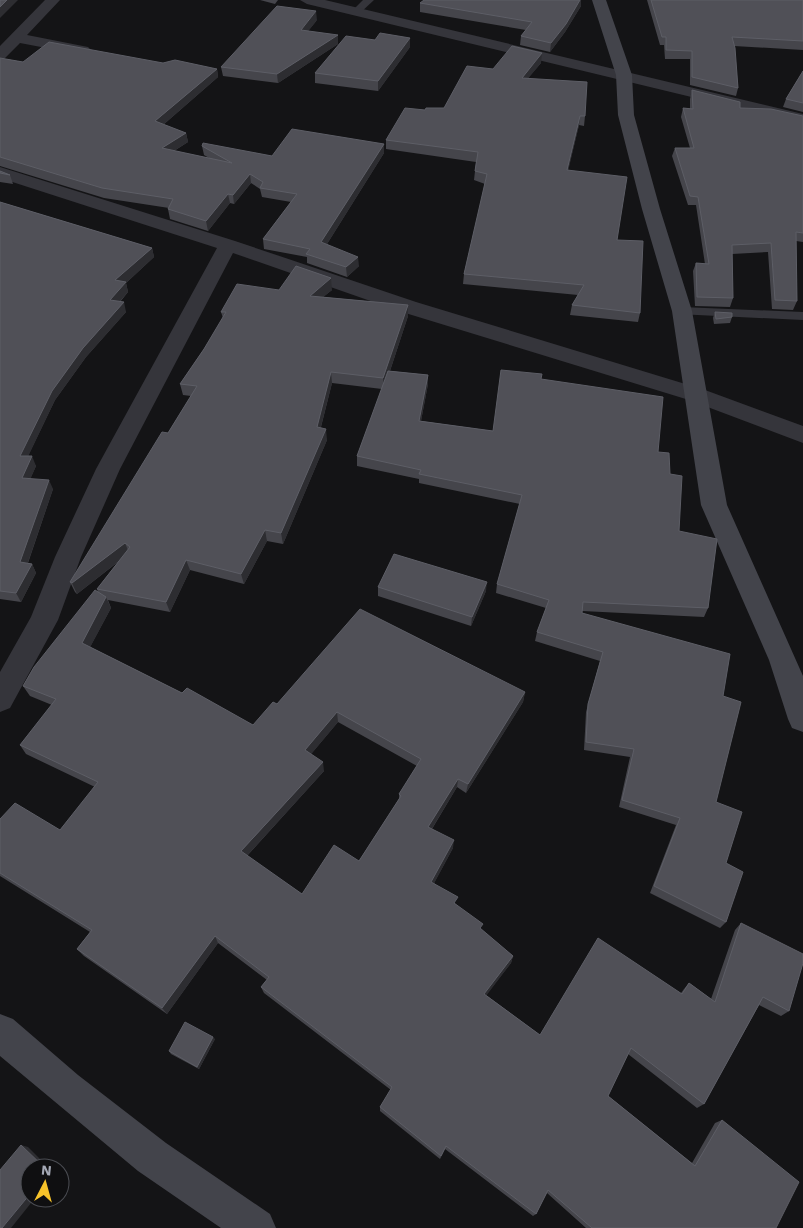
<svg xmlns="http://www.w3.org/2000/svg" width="803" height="1228" font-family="'Work Sans',sans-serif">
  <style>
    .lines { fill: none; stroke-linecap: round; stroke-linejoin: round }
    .lane { fill: #35353b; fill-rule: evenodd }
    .street { fill: #35353b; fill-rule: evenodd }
    .secondary { fill: #43444b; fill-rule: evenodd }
    .wall { fill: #45454b; fill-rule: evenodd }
    .shaded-wall { fill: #2d2d31 }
    .building { fill: #505057; stroke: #5d5e66; fill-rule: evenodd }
  </style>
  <rect width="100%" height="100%" fill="#141416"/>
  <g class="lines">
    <g class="lane">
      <polygon points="363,0 374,0 359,14 353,14 353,10"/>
      <polygon points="682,307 803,312 803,320 677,314 675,311 677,308"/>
    </g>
    <g class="street">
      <polygon points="45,0 60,0 27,35 88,47 91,50 88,53 83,55 20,43 5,58 0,60 0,46"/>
      <polygon points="300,0 325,0 803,114 803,124 307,4"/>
      <polygon points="0,167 235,241 416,302 705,390 803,426 803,443 689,400 402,312 233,253 120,469 81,557 58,620 10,708 0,712 0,672 31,617 55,557 96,469 217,248 0,178"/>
    </g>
    <g class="secondary">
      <polygon points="592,0 606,0 632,75 634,115 660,209 692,311 727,505 803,676 803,732 792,728 788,719 769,660 701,505 672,311 642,209 618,115 616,75"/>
      <polygon points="0,1014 13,1019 78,1075 166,1143 270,1214 276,1228 221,1228 138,1171 0,1056"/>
    </g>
  </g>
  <g class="wall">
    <polygon points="260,0 278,0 275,4"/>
    <polygon points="647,0 803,0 803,50 734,46 738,88 736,96 690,85 690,59 665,59 664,45 660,45"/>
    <polygon points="420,3 581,6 565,32 550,52 520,45 521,36 526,30 420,12"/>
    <polygon points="317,20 308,31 338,44 278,83 223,76 221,67"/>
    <polygon points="410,47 378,91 315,83 315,73"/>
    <polygon points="0,58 23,62 163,63 217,69 218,77 163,125 186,133 188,142 174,151 209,158 204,155 202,146 272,156 384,144 384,153 327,244 359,266 347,277 307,263 307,257 264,249 263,239 291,202 262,197 260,189 251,183 234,204 230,203 208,231 170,219 168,209 169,208 104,198 0,166"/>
    <polygon points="541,63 528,78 585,116 584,126 579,125 568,170 617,240 640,313 638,322 570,315 572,305 578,295 463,284 464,274 485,184 474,180 476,162 386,149 386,140 425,110 444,108 493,69"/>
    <polygon points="803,71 803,112 783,107 786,99"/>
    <polygon points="692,90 740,108 803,116 803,242 796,241 797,301 793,310 772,309 768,252 732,254 733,298 730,307 695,306 693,271 696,263 705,264 696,205 688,205 672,156 675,148 690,148 681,117 683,108 690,109 690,99"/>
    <polygon points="0,171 10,175 13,184 0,182"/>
    <polygon points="0,202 152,248 154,257 126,283 128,292 120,302 126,312 86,357 55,400 28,456 36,466 30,479 53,489 28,563 32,564 36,573 21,602 0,599"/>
    <path d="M279,290h53l-9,7 85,8v11l-18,55 38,4v9l-7,37 72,10 48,-52 117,73 12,22 9,57 29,77 -4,9 -122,-6v2l141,83 -7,106 10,61v59l-6,6 -70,-35 26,-68 -57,-18 11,-50 -46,-7 2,-38 14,-51 -65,-20 2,-9 9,-24 -50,-15 1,-9 23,-80 -101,-21v-4l-62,-13v-10l25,-67 -50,-6 -11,44 6,13 -44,104 -16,-3 -23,43 -54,-14 -20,42 -62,-12 3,8 -21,39 92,46 71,32 24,-21 248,-12 -2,10 -57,91 -9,-6 -25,42 21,19 -19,35 48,47 31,26 -2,7 -25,32 54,40 141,-42 3,-4 5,-6 22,16 24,-69 6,-7 48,88 -8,5 -22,-11 -55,99 -7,4 -69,-54 -20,42 84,67 23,-40 7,-3 54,108h-190l-39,-35 -11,21 -3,2 -88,-67 -5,10 -60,-48v-4l11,-17 -127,-97 -3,-6 6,-7 -49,-37 -51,71 -83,-58 -7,-7 13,-17 -90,-56v-57l60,11 35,-43 -69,-33 -6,-9 32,-40 -22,-9 -7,-10 75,-94 -1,-3 21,-27 -41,32 -2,-2 -5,-10 98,-149 23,-37 -8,-1 -3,-11 24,-35 19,-31 -2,-6zM338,722l79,44 -18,28v5l-40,62 -57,33 -55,-38 77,-85 -13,-17z"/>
    <polygon points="715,312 732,317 730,323 714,324 713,318"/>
    <polygon points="378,587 486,591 471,626 378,596"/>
    <polygon points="215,1039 199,1069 171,1054 169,1051"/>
  </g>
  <g class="shaded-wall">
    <polygon points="7,0 18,0 0,18 0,7"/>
    <polygon points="580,0 581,0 581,6 565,32 550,52 551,43"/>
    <polygon points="316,11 317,20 302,39 301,30"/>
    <polygon points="338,35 338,44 278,83 277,74"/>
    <polygon points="410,38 410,47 378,91 378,81"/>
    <polygon points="542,53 541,63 521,87 522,78"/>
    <polygon points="217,69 218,77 156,131 155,121"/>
    <polygon points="580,116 579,125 566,180 567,170"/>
    <polygon points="186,133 188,142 164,157 162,148"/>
    <polygon points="384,144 384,153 322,252 321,242"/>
    <polygon points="250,174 251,183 234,204 233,195"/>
    <polygon points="228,194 230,203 208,231 206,221"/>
    <polygon points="152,248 154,257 126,283 128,292 113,309 110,300 115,280"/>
    <polygon points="358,257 359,266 347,277 346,267"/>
    <polygon points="331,278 332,290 311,307 310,296"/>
    <polygon points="124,302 126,312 86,357 55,400 24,465 20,456 52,391 83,348"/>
    <polygon points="408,305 408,316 384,389 383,378"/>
    <polygon points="331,372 332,383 318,438 317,427"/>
    <polygon points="428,375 428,384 419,431 419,421"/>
    <polygon points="326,429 327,440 283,544 281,533"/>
    <polygon points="32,456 36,466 27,487 22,478"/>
    <polygon points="49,480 53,489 25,571 20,562"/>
    <polygon points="265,530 267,541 244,584 241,574"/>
    <polygon points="125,543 129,553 77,594 72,583"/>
    <polygon points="186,560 190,570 170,612 166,602"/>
    <polygon points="32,564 36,573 21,602 16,593"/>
    <polygon points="487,582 486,591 471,626 472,617"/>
    <polygon points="106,597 111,608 87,653 82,643"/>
    <polygon points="525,692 523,702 466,793 468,784"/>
    <polygon points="337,712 338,722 307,759 305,750"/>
    <polygon points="323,762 324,771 244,859 241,851"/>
    <polygon points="458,779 457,787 428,835 428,827"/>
    <polygon points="454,840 453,848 431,889 431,882"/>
    <polygon points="215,936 218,943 167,1014 162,1008"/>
    <polygon points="513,956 511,963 483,1000 484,994"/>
    <polygon points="213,1037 215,1039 199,1069 197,1067"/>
    <polygon points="21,1145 28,1147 49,1168 45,1168"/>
    <polygon points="30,1194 30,1198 35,1198 11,1228 2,1228"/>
  </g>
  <g class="building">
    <polygon points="0,0 7,0 0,7"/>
    <polygon points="424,0 580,0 566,24 551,43 521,36 532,22 420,3"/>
    <polygon points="651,0 803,0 803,41 732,37 735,48 738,88 692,77 692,51 666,50 666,37 662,37"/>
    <polygon points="277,6 316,11 301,30 338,35 277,74 221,67"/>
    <polygon points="380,33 410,38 378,81 315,73 346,36 375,40"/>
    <polygon points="49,42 163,63 175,60 217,69 155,121 186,133 162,148 232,163 202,146 203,143 272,156 292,129 384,144 321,242 358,257 346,267 306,254 310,249 263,239 297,194 260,188 263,182 250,174 233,195 228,194 206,221 168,209 173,199 102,188 0,157 0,58 23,62"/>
    <polygon points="512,46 542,53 522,78 587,82 585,116 580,116 567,170 627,177 617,240 643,241 640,313 572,305 584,285 464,274 487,174 475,171 478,152 386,140 405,108 425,110 426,108 444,108 467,66 493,69"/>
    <polygon points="803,71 803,103 786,99"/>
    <polygon points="692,90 740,102 740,108 771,109 803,116 803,233 796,232 797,301 775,300 771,243 732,245 733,298 697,297 696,263 709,264 698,197 690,196 675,148 694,148 683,108 693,109"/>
    <polygon points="0,171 10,175 0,173"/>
    <polygon points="0,202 152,248 115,280 126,282 110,300 124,302 83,348 52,391 20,456 32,456 22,478 49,480 20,562 32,564 16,593 0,591"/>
    <polygon points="296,266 331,278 310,296 408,305 383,378 331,372 317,427 326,429 281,533 265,530 241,574 186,560 166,602 97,589 130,547 125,543 72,583 70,582 162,432 168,433 197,386 180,384 204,349 226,312 221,312 237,284 279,290"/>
    <polygon points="715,312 732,313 732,317 716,319"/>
    <polygon points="501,370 542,374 541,379 663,397 658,452 669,453 670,474 682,476 679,531 717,539 708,608 583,602 582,613 730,654 723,696 741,702 716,802 742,812 726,863 743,872 726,922 654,886 680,818 622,800 634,749 586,742 588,704 603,652 537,632 549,600 497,584 522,495 419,474 421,470 357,456 388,371 428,375 419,421 493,431"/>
    <polygon points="394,554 487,582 472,617 378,587"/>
    <path d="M95,590l11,7 -24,46 100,50 5,-5 66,37 20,-23 4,2 83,-95 165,83 -57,92 -10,-5 -30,48 26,13 -23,42 27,15 -4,6 29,21 -3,4 33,28 -29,38 56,41 58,-97 84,56 7,-11 26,19 26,-79 62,31v9l-14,48 -26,-14 -59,107 -73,-56 -23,48 87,70 27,-46 77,62 -23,46h-184l-44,-38 -12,24 -90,-68 -5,10 -61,-49 12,-20 -131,-100 8,-10 -54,-41 -53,72 -85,-59 15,-19 -92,-57v-54l15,-16 45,27 38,-48 -78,-37 36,-46 -33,-13 11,-19zM337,712l84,47 -22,35 2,2 -42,65 -25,-16 -32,49 -61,-43 82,-89 -18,-12z"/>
    <polygon points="185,1022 213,1037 197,1067 169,1051"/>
    <polygon points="21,1145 45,1168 30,1168 30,1194 2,1228 0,1228 0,1170"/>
  </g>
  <g transform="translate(45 1183) rotate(6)"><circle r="24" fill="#0f0f11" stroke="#4b4d53"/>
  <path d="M0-4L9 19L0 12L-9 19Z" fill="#f7c32a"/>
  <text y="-8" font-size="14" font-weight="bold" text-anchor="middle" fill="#a5a9b6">N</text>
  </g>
</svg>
